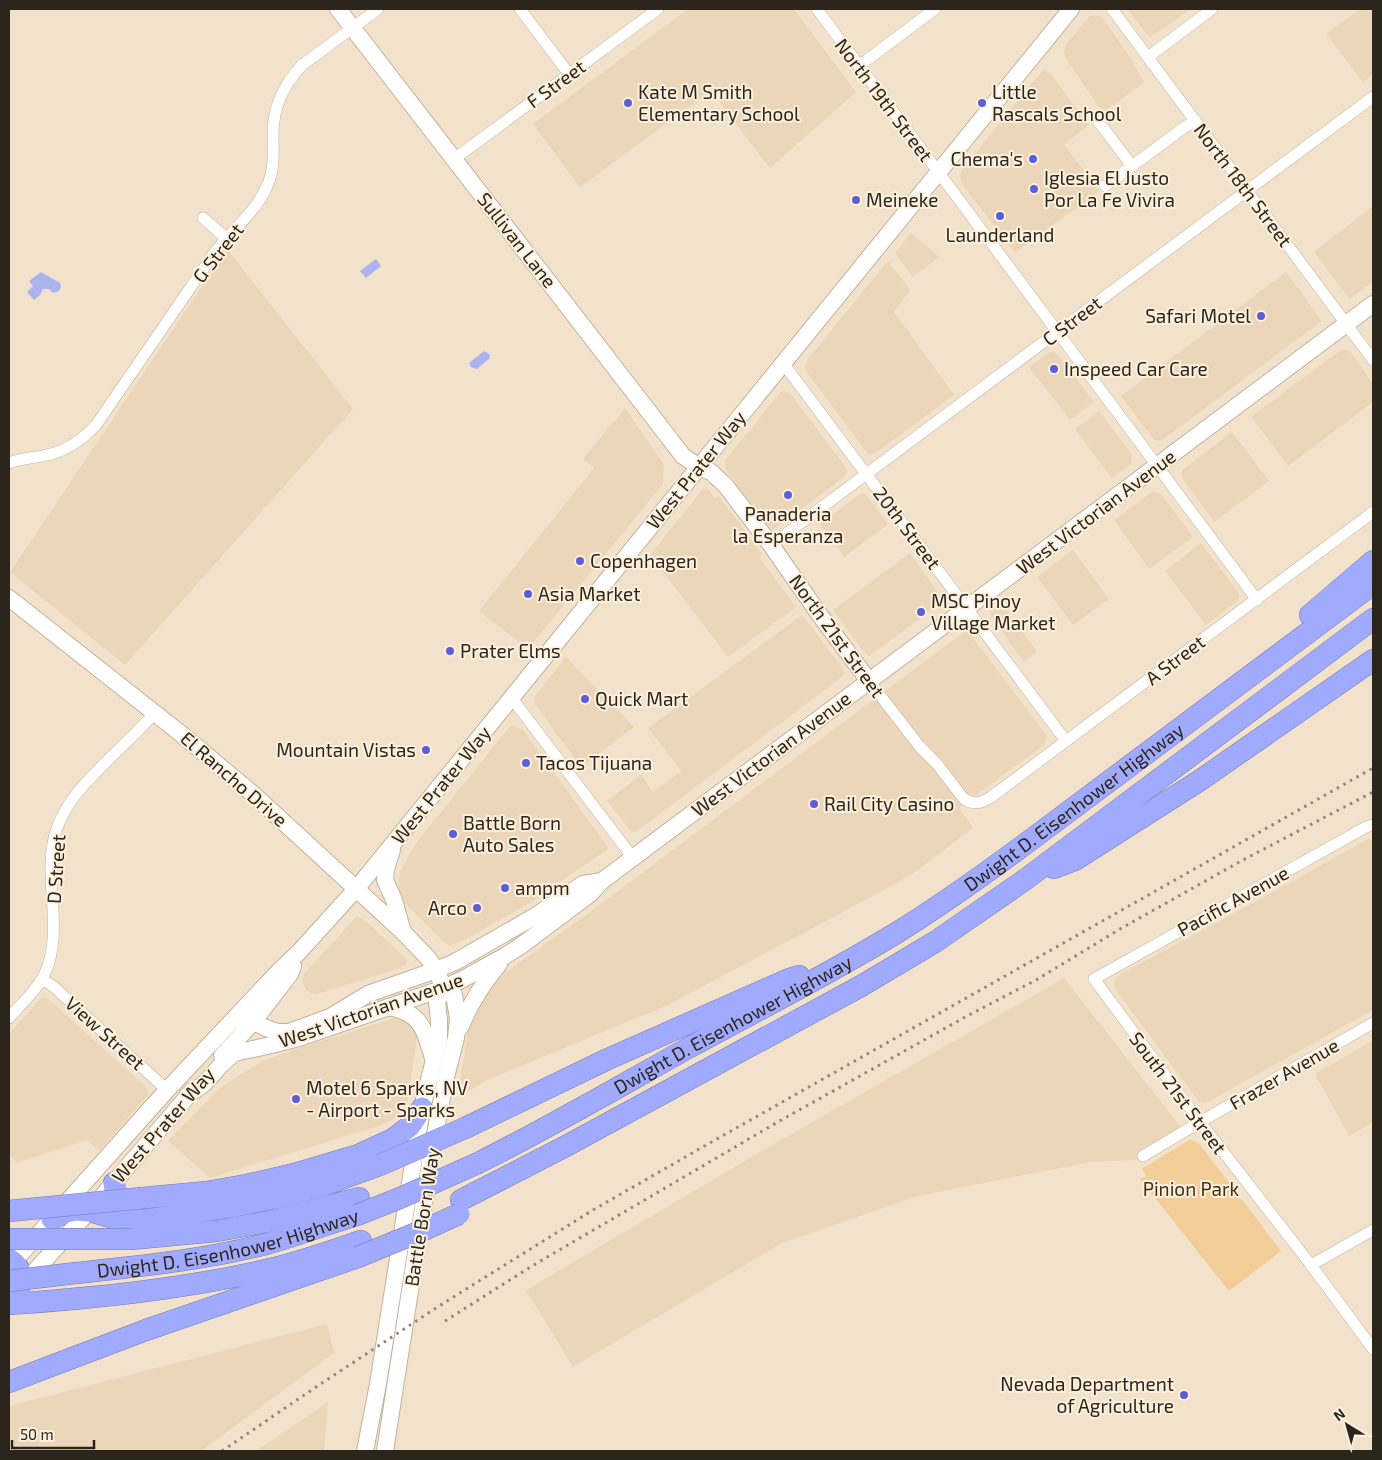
<svg xmlns="http://www.w3.org/2000/svg" width="1382" height="1460" font-family="'Exo 2',sans-serif">
  <style>
    .built { fill: #ecd6ba }
    .green { fill: #f2cd98 }
    .water { fill: #abb3f1 }
    .lines { fill: none; stroke-linecap: round; stroke-linejoin: round }
    .street-casing { stroke: #c2b29c; stroke-width: 12 }
    .secondary-casing { stroke: #c2b29c; stroke-width: 18 }
    .highway-casing { stroke: #777baf; stroke-width: 22 }
    .street { stroke: #fff; stroke-width: 11 }
    .secondary { stroke: #fff; stroke-width: 16 }
    .highway { stroke: #a0aafe; stroke-width: 21 }
    .rail { stroke: #938877; stroke-width: 3; stroke-dasharray: 2.5 5; stroke-linecap: butt }
    .highway-bridge-casing { stroke: #777baf; stroke-width: 22; stroke-linecap: butt }
    .highway-bridge { stroke: #a0aafe; stroke-width: 21 }
    .poi-dot { fill: #5c5ed6; stroke: #fdf0dd; stroke-width: 2 }
    .labels { text-anchor: middle; stroke-width: 4; stroke-linejoin: round; paint-order: stroke }
    .street-label { font-size: 19px; fill: #2b251c; stroke: #fdf0dd }
    .poi-label { font-size: 19px; fill: #2b251c; stroke: #fdf0dd; text-anchor: start }
    .park-label { font-size: 19px; fill: #412f15; stroke: #fdf0dd }
  </style>
  <rect width="100%" height="100%" fill="#f3e2cb"/>
  <g class="built">
    <polygon points="688,9 794,9 856,92 770,168 711,91 580,187 533,124"/>
    <polygon points="1128,9 1191,9 1151,37 1148,36"/>
    <polygon points="1360,9 1373,9 1373,75 1363,82 1326,34"/>
    <polygon points="1094,15 1100,16 1104,20 1126,51 1144,82 1103,113 1065,57 1064,52 1065,46 1086,20 1090,16"/>
    <polygon points="1044,70 1050,73 1089,125 1064,144 1099,191 1015,253 964,187 961,181 960,175 962,170 1025,91 1042,72"/>
    <polygon points="1373,206 1373,282 1350,299 1314,252"/>
    <polygon points="911,233 939,257 913,277 895,253"/>
    <polygon points="227,249 353,409 125,665 10,572"/>
    <polygon points="888,261 910,290 894,312 954,395 876,453 869,455 806,371 805,367 808,359"/>
    <polygon points="1286,272 1322,321 1161,441 1154,440 1121,396"/>
    <polygon points="1342,349 1350,351 1373,384 1373,402 1288,466 1251,417"/>
    <polygon points="1053,351 1058,355 1094,402 1070,420 1029,367 1050,352"/>
    <polygon points="784,391 791,394 847,469 847,471 844,477 776,528 772,529 766,524 726,469 725,460 781,392"/>
    <polygon points="625,408 664,465 663,484 528,649 479,611 594,468 583,459"/>
    <polygon points="1099,411 1132,455 1131,464 1112,478 1075,429"/>
    <polygon points="1232,432 1269,481 1214,522 1183,479 1181,475 1182,470"/>
    <polygon points="706,489 709,490 715,498 719,496 762,554 760,558 796,607 728,657 650,555 702,490"/>
    <polygon points="1152,492 1160,493 1193,537 1149,569 1114,520"/>
    <polygon points="863,493 866,495 888,524 844,557 820,524 860,494"/>
    <polygon points="1201,543 1238,592 1239,596 1238,601 1206,625 1165,571"/>
    <polygon points="1073,550 1109,599 1073,625 1037,577"/>
    <polygon points="910,553 944,601 869,656 863,651 833,610"/>
    <polygon points="1002,604 1037,652 1024,662 991,616 990,611"/>
    <polygon points="802,615 842,667 844,674 842,677 636,832 631,831 607,801 641,775 653,792 681,771 648,728"/>
    <polygon points="964,632 969,633 1047,736 1044,745 959,808 973,828 915,872 897,883 668,1005 487,1080 469,1091 459,1086 468,1032 474,1014 483,998 494,983 503,974 579,920"/>
    <polygon points="566,657 634,727 581,767 534,703 534,699 536,695"/>
    <polygon points="511,725 523,730 608,847 607,850 551,888 543,895 472,936 450,946 445,943 404,902 399,890 399,881 400,873 411,851 420,838"/>
    <polygon points="1368,839 1373,841 1373,1010 1206,1103 1199,1102 1115,989 1114,980 1119,975 1255,902"/>
    <polygon points="357,916 368,923 402,955 407,960 406,965 398,969 317,994 311,993 306,990 302,982 304,974"/>
    <polygon points="1064,978 1187,1135 1136,1160 1091,1162 918,1196 782,1243 573,1367 526,1290 760,1152"/>
    <polygon points="45,997 48,999 147,1088 149,1094 99,1151 87,1140 17,1163 9,1154 9,1034 41,998"/>
    <polygon points="395,1018 400,1019 412,1025 415,1030 417,1037 406,1113 382,1125 210,1178 168,1141 219,1089 242,1073 263,1061 292,1050"/>
    <polygon points="1373,1040 1373,1122 1349,1136 1315,1074"/>
    <polygon points="327,1324 334,1353 201,1451 9,1451 9,1406"/>
    <polygon points="328,1402 324,1451 256,1451"/>
  </g>
  <path class="green" d="M1191,1139c3,4 7,3 10,7l80,105 -52,40 -89,-112 6,-3 -4,-7z"/>
  <g class="water">
    <polygon points="376,259 381,266 366,278 360,271"/>
    <polygon points="41,272 60,283 61,287 59,291 53,293 49,289 43,289 40,295 34,300 27,292 33,286 29,281"/>
    <polygon points="484,351 489,354 490,358 477,369 471,367 469,363"/>
  </g>
  <g class="lines">
    <g class="street-casing">
      <g id="street">
        <polyline points="520,9 569,74"/>
        <polyline points="817,9 1257,600"/>
        <polyline points="1112,9 1373,360"/>
        <polyline points="1148,57 1212,9"/>
        <polyline points="859,66 935,9"/>
        <polyline points="1098,121 1132,166"/>
        <polyline points="454,159 658,9"/>
        <polyline points="1105,186 1186,126 1196,121"/>
        <polyline points="203,218 226,238"/>
        <polyline points="783,363 1066,741"/>
        <path d="M9,463c12,-5 25,-5 38,-8 20,-4 35,-15 49,-30l119,-173c17,-22 41,-40 52,-66 8,-17 6,-34 6,-52 0,-28 11,-49 29,-69l76,-56"/>
        <polyline points="771,545 1373,97"/>
        <path d="M869,681l51,66 17,17 26,34c11,8 18,5 28,-1l382,-285"/>
        <polyline points="511,697 633,858"/>
        <polyline points="1373,825 1366,827 1094,979 1200,1122 1311,1265 1373,1349"/>
        <polyline points="42,979 54,987 167,1090"/>
        <path d="M9,1018c11,-13 26,-26 34,-41 24,-45 -3,-102 14,-149 11,-30 33,-50 55,-72 15,-14 29,-28 43,-43"/>
        <polyline points="1143,1156 1200,1122 1373,1023"/>
        <polyline points="1311,1265 1373,1230"/>
      </g>
    </g>
    <g class="secondary-casing">
      <g id="secondary">
        <polyline points="338,9 683,456 699,467 711,472 726,486 771,545 819,614 869,681"/>
        <polyline points="9,598 180,733 253,794 402,931 428,958 436,970 444,988 454,995 458,1018 456,1038 446,1077 432,1150 385,1451"/>
        <polyline points="392,850 386,869 385,880 394,900 402,929"/>
        <path d="M388,1007c36,6 36,24 46,54"/>
        <polyline points="244,1026 253,1022 271,1030 278,1032 289,1032 330,1017 368,994 436,970 455,962 537,915 583,884 602,881"/>
        <path d="M460,1028c11,-26 22,-43 39,-64"/>
        <polyline points="222,1056 253,1022 290,974 293,966"/>
        <polyline points="187,1096 205,1083 221,1065 234,1053 267,1046 299,1038 444,988 463,979 505,956 522,945 590,894 602,881 1373,304"/>
        <polyline points="9,1267 167,1090 281,969 299,952 357,888 1071,9"/>
        <polyline points="25,1282 99,1200 193,1090"/>
        <polyline points="365,1451 378,1384 422,1108 439,1040 439,1020 437,1002 444,988"/>
      </g>
    </g>
    <g class="highway-casing">
      <g id="highway">
        <polyline points="1310,615 1373,561"/>
        <polyline points="1054,868 1075,860 1199,781 1373,660"/>
        <polyline points="465,1128 608,1059 789,979 799,976"/>
        <path id="s1" d="M478,1163c72,-36 142,-77 212,-116 68,-37 137,-72 203,-112 49,-30 96,-64 143,-99l337,-252"/>
        <path d="M114,1183c1,13 5,24 18,29"/>
        <polyline points="142,1198 206,1192 246,1185 294,1174 358,1155 393,1139 410,1126 422,1108"/>
        <polyline points="461,1200 566,1146 861,986 935,942 1026,879 1373,619"/>
        <polyline points="52,1219 66,1212 76,1210 89,1211 120,1220 146,1220 236,1206 276,1198 325,1185 380,1165"/>
        <polyline points="131,1239 217,1231 271,1221 359,1198"/>
        <path d="M9,1259c15,10 12,16 9,32"/>
        <path id="s2" d="M76,1273c63,-7 127,-13 190,-29 30,-8 61,-20 91,-29"/>
        <path d="M9,1304c88,-6 175,-15 261,-35 31,-7 61,-18 91,-28"/>
        <polyline points="9,1382 146,1330 358,1257"/>
      </g>
    </g>
    <use href="#street" class="street"/>
    <use href="#secondary" class="secondary"/>
    <use href="#highway" class="highway"/>
    <g class="rail">
      <polyline points="445,1321 532,1266 776,1123 967,1016 1036,980 1120,929 1241,861 1373,792"/>
      <polyline points="222,1451 316,1387 439,1306 593,1210 708,1144 1373,768"/>
    </g>
    <g class="highway-bridge-casing">
      <g id="highway-bridge">
        <polyline points="380,1165 465,1128"/>
        <polyline points="9,1211 142,1198"/>
        <polyline points="357,1215 400,1198 478,1163"/>
        <polyline points="9,1239 131,1239"/>
        <polyline points="358,1257 426,1229 459,1214"/>
        <polyline points="9,1281 76,1273"/>
      </g>
    </g>
    <use href="#highway-bridge" class="highway-bridge"/>
  </g>
  <g class="poi-dot">
    <circle cx="628" cy="103" r="5"/>
    <circle cx="982" cy="103" r="5"/>
    <circle cx="1033" cy="159" r="5"/>
    <circle cx="1034" cy="189" r="5"/>
    <circle cx="856" cy="200" r="5"/>
    <circle cx="1000" cy="216" r="5"/>
    <circle cx="1261" cy="316" r="5"/>
    <circle cx="1054" cy="369" r="5"/>
    <circle cx="788" cy="495" r="5"/>
    <circle cx="580" cy="561" r="5"/>
    <circle cx="528" cy="594" r="5"/>
    <circle cx="921" cy="612" r="5"/>
    <circle cx="450" cy="651" r="5"/>
    <circle cx="585" cy="699" r="5"/>
    <circle cx="426" cy="750" r="5"/>
    <circle cx="526" cy="763" r="5"/>
    <circle cx="814" cy="804" r="5"/>
    <circle cx="453" cy="834" r="5"/>
    <circle cx="505" cy="888" r="5"/>
    <circle cx="477" cy="908" r="5"/>
    <circle cx="296" cy="1099" r="5"/>
    <circle cx="1184" cy="1395" r="5"/>
  </g>
  <g class="labels">
    <g class="street-label">
      <text transform="translate(556 84) rotate(-36)" y="7">F Street</text>
      <text transform="translate(884 100) rotate(53)" y="7">North 19th Street</text>
      <text transform="translate(1243 185) rotate(53)" y="7">North 18th Street</text>
      <text transform="translate(517 240) rotate(52)" y="7">Sullivan Lane</text>
      <text transform="translate(218 253) rotate(-52)" y="7">G Street</text>
      <text transform="translate(1072 321) rotate(-37)" y="7">C Street</text>
      <text transform="translate(696 470) rotate(-51)" y="7">West Prater Way</text>
      <text transform="translate(1096 512) rotate(-37)" y="7">West Victorian Avenue</text>
      <text transform="translate(907 528) rotate(53)" y="7">20th Street</text>
      <text transform="translate(837 636) rotate(54)" y="7">North 21st Street</text>
      <text transform="translate(1175 660) rotate(-37)" y="7">A Street</text>
      <text transform="translate(771 754) rotate(-37)" y="7">West Victorian Avenue</text>
      <text transform="translate(234 779) rotate(41)" y="7">El Rancho Drive</text>
      <text transform="translate(441 785) rotate(-51)" y="7">West Prater Way</text>
      <text dy="7" stroke="none"><textPath href="#s1" startOffset="695">Dwight D. Eisenhower Highway</textPath></text>
      <text transform="translate(56 869) rotate(-86)" y="7">D Street</text>
      <text transform="translate(1233 901) rotate(-29)" y="7">Pacific Avenue</text>
      <text transform="translate(371 1010) rotate(-19)" y="7">West Victorian Avenue</text>
      <text dy="7" stroke="none"><textPath href="#s1" startOffset="290">Dwight D. Eisenhower Highway</textPath></text>
      <text transform="translate(105 1033) rotate(42)" y="7">View Street</text>
      <text transform="translate(1284 1074) rotate(-30)" y="7">Frazer Avenue</text>
      <text transform="translate(1178 1093) rotate(53)" y="7">South 21st Street</text>
      <text transform="translate(163 1125) rotate(-49)" y="7">West Prater Way</text>
      <text transform="translate(422 1217) rotate(-81)" y="7">Battle Born Way</text>
      <text dy="7" stroke="none"><textPath href="#s2" startOffset="155">Dwight D. Eisenhower Highway</textPath></text>
    </g>
    <g class="poi-label">
      <text x="638" y="99">Kate M Smith<tspan x="638" dy="22">Elementary School</tspan></text>
      <text x="992" y="99">Little<tspan x="992" dy="22">Rascals School</tspan></text>
      <text x="1023" y="166" text-anchor="end">Chema's</text>
      <text x="1044" y="185">Iglesia El Justo<tspan x="1044" dy="22">Por La Fe Vivira</tspan></text>
      <text x="866" y="207">Meineke</text>
      <text x="1000" y="242" text-anchor="middle">Launderland</text>
      <text x="1251" y="323" text-anchor="end">Safari Motel</text>
      <text x="1064" y="376">Inspeed Car Care</text>
      <text x="788" y="521" text-anchor="middle">Panaderia<tspan x="788" dy="22">la Esperanza</tspan></text>
      <text x="590" y="568">Copenhagen</text>
      <text x="538" y="601">Asia Market</text>
      <text x="931" y="608">MSC Pinoy<tspan x="931" dy="22">Village Market</tspan></text>
      <text x="460" y="658">Prater Elms</text>
      <text x="595" y="706">Quick Mart</text>
      <text x="416" y="757" text-anchor="end">Mountain Vistas</text>
      <text x="536" y="770">Tacos Tijuana</text>
      <text x="824" y="811">Rail City Casino</text>
      <text x="463" y="830">Battle Born<tspan x="463" dy="22">Auto Sales</tspan></text>
      <text x="515" y="895">ampm</text>
      <text x="467" y="915" text-anchor="end">Arco</text>
      <text x="306" y="1095">Motel 6 Sparks, NV<tspan x="306" dy="22">- Airport - Sparks</tspan></text>
      <text x="1174" y="1391" text-anchor="end">Nevada Department<tspan x="1174" dy="22">of Agriculture</tspan></text>
    </g>
    <g class="park-label">
      <text x="1191" y="1196">Pinion Park</text>
    </g>
  </g>
  <rect width="1382" height="1460" fill="none" stroke="#2b251c" stroke-width="20"/>
  <g transform="translate(1347 1425) rotate(323)" stroke="#fdf0dd" stroke-width="4" paint-order="stroke">
  <path d="M0-4L9 19L0 12L-9 19Z" fill="#2b251c"/>
  <text y="-8" font-size="14" font-weight="bold" text-anchor="middle" fill="#2b251c">N</text>
  </g>
  <path d="M12 1440v8h82v-8" fill="none" stroke="#2b251c" stroke-width="2.5"/>
  <text x="20" y="1440" font-size="15" fill="#2b251c" stroke="#fdf0dd" stroke-width="4" paint-order="stroke">50 m</text>
</svg>
